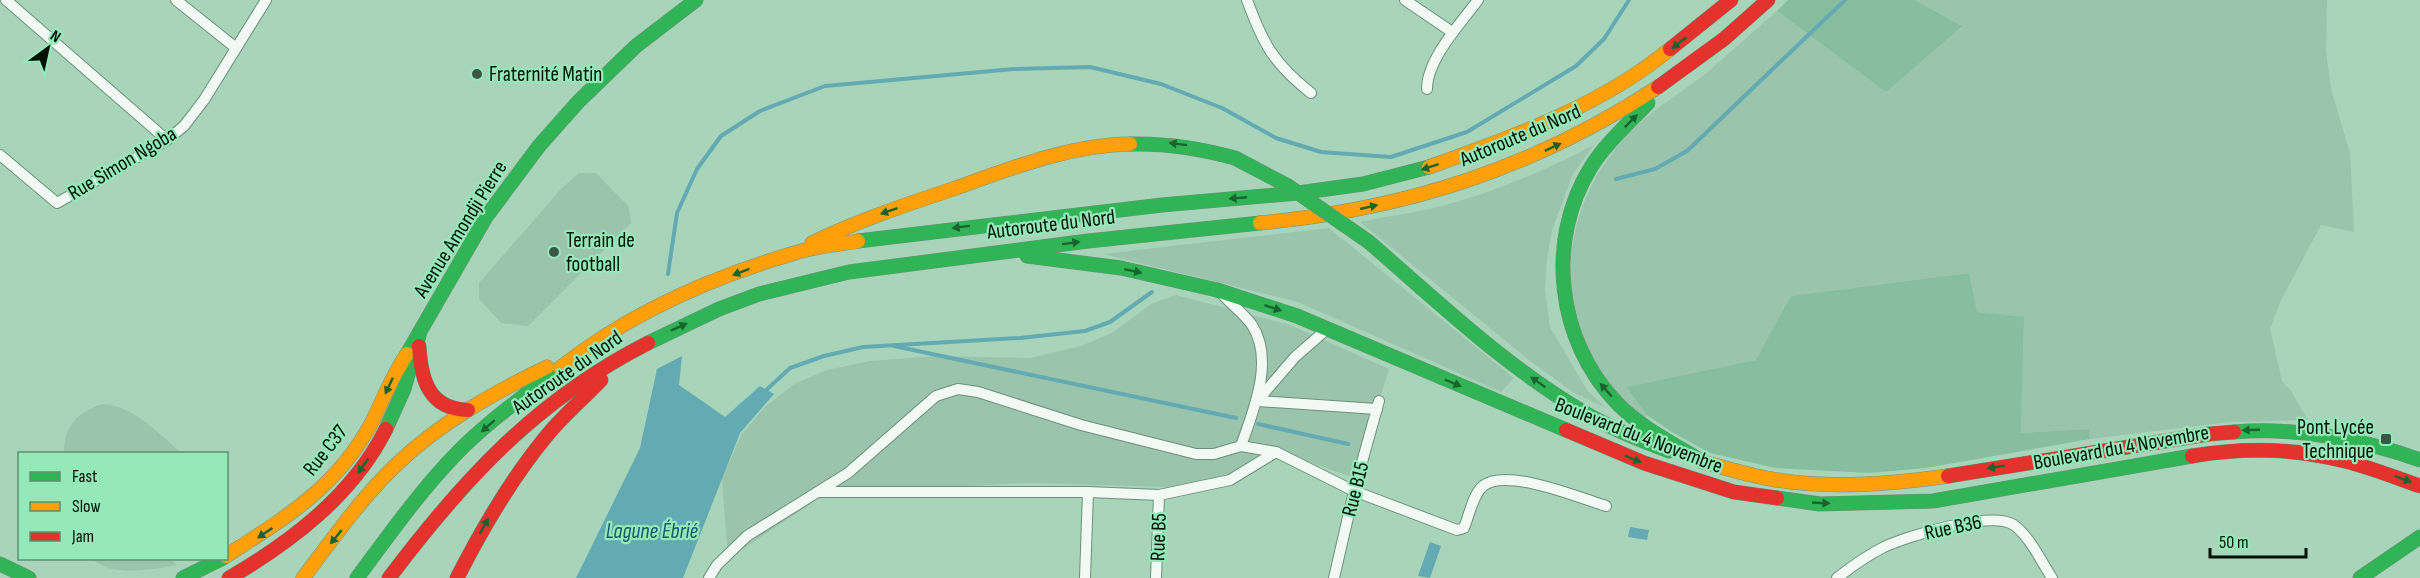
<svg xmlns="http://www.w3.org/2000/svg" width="2420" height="578" font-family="'Sofia Sans Condensed',sans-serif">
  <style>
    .green { fill: #9ac4ab }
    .forest { fill: #87be9e }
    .water { fill: #63aab2 }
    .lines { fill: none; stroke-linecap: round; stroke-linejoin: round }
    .stream { stroke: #63aab2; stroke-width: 4 }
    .street-casing { stroke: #6c907c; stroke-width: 12 }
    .fast-casing { stroke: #6c907c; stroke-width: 15 }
    .slow-casing { stroke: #6c907c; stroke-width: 15 }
    .jam-casing { stroke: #6c907c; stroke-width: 15 }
    .street { stroke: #f2f9f5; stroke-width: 10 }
    .fast { stroke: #30b455; stroke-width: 14 }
    .slow { stroke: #ff9f0a; stroke-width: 14 }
    .jam { stroke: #e5322d; stroke-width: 14 }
    .fast-bridge-casing { stroke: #6c907c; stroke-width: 15; stroke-linecap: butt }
    .fast-bridge { stroke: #30b455; stroke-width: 14 }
    .oneway { fill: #18632e }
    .poi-dot { fill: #3b5645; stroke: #95e8b7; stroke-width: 2 }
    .labels { text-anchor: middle; stroke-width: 4.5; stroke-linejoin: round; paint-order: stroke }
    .poi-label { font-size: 21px; fill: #001206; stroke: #95e8b7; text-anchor: start }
    .street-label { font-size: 21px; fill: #001206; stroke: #95e8b7 }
    .water-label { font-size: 22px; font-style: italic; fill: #145969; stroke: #95e8b7 }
  </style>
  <rect width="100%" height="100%" fill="#a8d5ba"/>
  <g class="green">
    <path d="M1915,0h412l-1,51 5,38 19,64 4,79 -33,-7 -41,77 -10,27 12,52 9,10 17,29 -79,2 -139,17 -1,-10 -68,4 3,-115 -47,-6 -9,-39 -176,23 -36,64 -130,27 22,29 -5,1c-13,-13 -30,-27 -40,-43 -58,-87 -34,-192 44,-257 19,-16 42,-30 62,-46 23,-20 45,-40 68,-60l109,81 75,-67z"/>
    <path d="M1594,145l-21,29 -21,56 -5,29 -2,32 5,36 37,63 19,18 -32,-15 -45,-33 -169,-138c23,-5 46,-8 69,-13 57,-13 113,-37 165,-64z"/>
    <polygon points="579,173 596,173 629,207 631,223 528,326 501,323 479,299 479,283 562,188"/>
    <polygon points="1329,228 1514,378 1501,392 1298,302 1103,254"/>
    <polygon points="1176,295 1290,325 1389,369 1355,478 1280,452 1231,474 1169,487 1030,483 827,493 728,559 722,479 741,435 764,408 794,384 827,370 870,361 936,356 1030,358 1081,346 1112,333 1151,304"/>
    <path d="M103,404c32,2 55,30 79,49h-118c0,-27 13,-41 39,-49z"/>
    <path d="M92,559h78l7,6c-26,4 -63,13 -85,-6z"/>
  </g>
  <g class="forest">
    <polygon points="1788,0 1915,0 1962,26 1886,92 1777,11"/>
    <polygon points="1969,273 1977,312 2024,317 2021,433 2089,429 2090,439 1926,468 1869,473 1775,468 1710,453 1672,432 1648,416 1626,387 1756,360 1791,296"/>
  </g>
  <g class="water">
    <polygon points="682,356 679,385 725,417 760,386 774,394 740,433 683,578 576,578 640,448 657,369"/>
    <polygon points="1630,527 1649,530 1647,540 1628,537"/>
    <polygon points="1430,542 1441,546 1430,578 1418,576"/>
  </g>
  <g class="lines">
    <g class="stream">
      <polyline points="1616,179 1655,169 1687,151 1845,0"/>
      <polyline points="668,274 677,213 697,169 721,136 760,111 825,86 1014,69 1090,67 1161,84 1222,108 1276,138 1321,152 1391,157 1467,132 1576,66 1604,39 1629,0"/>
      <polyline points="894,346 1236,418"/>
      <polyline points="763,393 790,368 824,356 863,347 1020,338 1085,331 1110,322 1152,292"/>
      <polyline points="1258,424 1348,444"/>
    </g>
    <g class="street-casing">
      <g id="street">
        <polyline points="6,0 167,140"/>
        <polyline points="176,0 236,48"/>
        <path d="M1247,0c16,44 27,64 64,93"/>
        <polyline points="1405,0 1452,32"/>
        <path d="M1427,89c0,-30 34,-66 51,-89"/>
        <polyline points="0,155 57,203 167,140 184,126 204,100 266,0"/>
        <polyline points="1258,400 1295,357 1327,329"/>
        <polyline points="1258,401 1377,409"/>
        <path d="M1241,446l35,6 78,39 103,39 7,-2c5,-12 9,-34 19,-42 23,-19 97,12 123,20"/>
        <polyline points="820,492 1088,492 1159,495 1230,480 1276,452"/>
        <path d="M709,578l8,-13 30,-29 101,-63 88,-77 22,-7 20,3 103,33 115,29h18l27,-8c12,-35 34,-85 11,-121 -8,-11 -20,-20 -29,-30"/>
        <polyline points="1085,578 1088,492"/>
        <polyline points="1156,578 1159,495"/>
        <polyline points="1334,578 1354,491 1379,401"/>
        <path d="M1837,578c14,-11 31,-23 47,-31 24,-11 108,-37 130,-22 16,12 27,36 38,53"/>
      </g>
    </g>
    <g class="fast-casing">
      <g id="fast">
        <path d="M1648,103c-20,21 -42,40 -57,64 -46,74 -34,174 26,236 24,25 57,41 86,59"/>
        <path d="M1130,144c37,-1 69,4 105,14"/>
        <polyline points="858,241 1162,205 1298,193 1363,184 1429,167"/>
        <path d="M1369,242c69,60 137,125 216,171 27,16 55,27 84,38"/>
        <polyline points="1027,256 1121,268 1217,290"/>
        <polyline points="1217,290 1297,316 1566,430"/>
        <polyline points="648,343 719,309 759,294 849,272 1088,241 1260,223"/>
        <polyline points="407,354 486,217 539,146 578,102 636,46 696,0"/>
        <polyline points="386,429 404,389 419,336"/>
        <path d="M2234,432c62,-5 128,7 186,28"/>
        <polyline points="1777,498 1820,504 1933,501 2192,456"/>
        <polyline points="0,564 29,578"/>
        <polyline points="183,578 223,558"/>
        <path d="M357,578c32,-43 63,-87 100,-125 31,-32 69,-58 103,-85"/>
        <polyline points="2360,578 2420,537"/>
      </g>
    </g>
    <g class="slow-casing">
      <g id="slow">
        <path d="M1429,167c84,-30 172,-61 241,-118"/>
        <path d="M1260,223c146,-14 275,-55 398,-136"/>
        <path d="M812,243c45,-22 93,-38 141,-54 56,-20 116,-44 177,-45"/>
        <path d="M560,368c68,-54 152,-91 235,-115 20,-7 42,-8 63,-12"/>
        <path d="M1703,462c23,6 45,13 68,17 54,10 122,5 177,-3"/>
        <path d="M226,556c59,-38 110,-68 145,-132 12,-24 21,-48 36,-70"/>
        <path d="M303,578c30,-39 58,-80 94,-114 43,-41 96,-71 150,-97"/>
      </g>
    </g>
    <g class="jam-casing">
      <g id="jam">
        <polyline points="1670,49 1731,0"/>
        <polyline points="1658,87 1724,39 1768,0"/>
        <path d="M419,346c2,34 10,63 49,64"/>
        <polyline points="1566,430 1644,463 1734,492 1777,498"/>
        <path d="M2192,456c49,-8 100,-8 148,4 27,6 54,17 80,26"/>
        <polyline points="1948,476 2209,434 2234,432"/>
        <path d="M229,578c62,-36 124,-83 157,-149"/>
        <path d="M389,578c74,-98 147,-178 259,-235"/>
        <path d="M457,578c26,-51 55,-101 92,-145 16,-19 35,-35 52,-53"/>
      </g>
    </g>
    <use href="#street" class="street"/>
    <use href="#fast" class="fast"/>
    <use href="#slow" class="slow"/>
    <use href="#jam" class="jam"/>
    <g class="fast-bridge-casing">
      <polyline id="fast-bridge" points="1235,158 1288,186 1369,242"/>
    </g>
    <use href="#fast-bridge" class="fast-bridge"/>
  </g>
  <defs><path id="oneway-solid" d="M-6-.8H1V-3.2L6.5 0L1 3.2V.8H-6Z" transform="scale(1.5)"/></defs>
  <g class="oneway">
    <use href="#oneway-solid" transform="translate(1679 43) rotate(142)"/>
    <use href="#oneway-solid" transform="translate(1631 121) rotate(-45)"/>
    <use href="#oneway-solid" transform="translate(1178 144) rotate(-173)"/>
    <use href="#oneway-solid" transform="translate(1553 147) rotate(-25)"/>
    <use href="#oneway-solid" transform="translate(1430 167) rotate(162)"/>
    <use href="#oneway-solid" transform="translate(1238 198) rotate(175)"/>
    <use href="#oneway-solid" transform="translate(1369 207) rotate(-13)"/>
    <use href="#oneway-solid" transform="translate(889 211) rotate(161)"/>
    <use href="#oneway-solid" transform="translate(961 227) rotate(173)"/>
    <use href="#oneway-solid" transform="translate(1071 243) rotate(-7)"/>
    <use href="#oneway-solid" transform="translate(1133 271) rotate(12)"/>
    <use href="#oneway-solid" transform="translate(741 272) rotate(159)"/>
    <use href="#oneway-solid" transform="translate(1273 308) rotate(18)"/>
    <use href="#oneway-solid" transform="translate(679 327) rotate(-24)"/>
    <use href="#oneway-solid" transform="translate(1538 382) rotate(-145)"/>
    <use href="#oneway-solid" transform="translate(1453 383) rotate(23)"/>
    <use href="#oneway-solid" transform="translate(389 386) rotate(115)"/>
    <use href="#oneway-solid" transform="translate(1606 390) rotate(-131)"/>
    <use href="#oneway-solid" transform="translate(488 426) rotate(139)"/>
    <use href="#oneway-solid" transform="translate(2251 430) rotate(178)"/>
    <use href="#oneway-solid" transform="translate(1633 459) rotate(23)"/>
    <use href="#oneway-solid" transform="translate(363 466) rotate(125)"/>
    <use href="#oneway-solid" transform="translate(1996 467) rotate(171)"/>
    <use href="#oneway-solid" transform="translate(2403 479) rotate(21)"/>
    <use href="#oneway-solid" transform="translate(1821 503) rotate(3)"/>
    <use href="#oneway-solid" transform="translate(484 526) rotate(-61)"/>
    <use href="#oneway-solid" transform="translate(265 533) rotate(146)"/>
    <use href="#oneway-solid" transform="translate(336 537) rotate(129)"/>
  </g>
  <g class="poi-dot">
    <circle cx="477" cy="74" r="6"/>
    <circle cx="554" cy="252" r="6"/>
    <rect x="2380" y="433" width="12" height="12" rx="3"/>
  </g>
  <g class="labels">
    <g class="poi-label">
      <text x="489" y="81">Fraternité Matin</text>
      <text x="566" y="247">Terrain de<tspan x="566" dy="24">football</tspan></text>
      <text x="2374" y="434" text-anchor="end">Pont Lycée<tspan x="2374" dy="24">Technique</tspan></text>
    </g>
    <g class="street-label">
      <text transform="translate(1520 135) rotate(-23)" y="7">Autoroute du Nord</text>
      <text transform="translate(122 163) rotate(-31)" y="7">Rue Simon Ngoba</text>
      <text transform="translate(1051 224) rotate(-7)" y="7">Autoroute du Nord</text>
      <text transform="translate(460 229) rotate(-58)" y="7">Avenue Amondji Pierre</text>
      <text transform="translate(567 372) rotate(-35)" y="7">Autoroute du Nord</text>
      <text transform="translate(1639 435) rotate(21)" y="7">Boulevard du 4 Novembre</text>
      <text transform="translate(2121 447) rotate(-10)" y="7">Boulevard du 4 Novembre</text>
      <text transform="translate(325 450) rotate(-52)" y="7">Rue C37</text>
      <text transform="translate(1355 489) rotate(-76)" y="7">Rue B15</text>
      <text transform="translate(1953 527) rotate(-12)" y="7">Rue B36</text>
      <text transform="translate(1158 537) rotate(-88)" y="7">Rue B5</text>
    </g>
    <g class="water-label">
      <text x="652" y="538">Lagune Ébrié</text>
    </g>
  </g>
  <rect x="18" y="452" width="210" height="108" fill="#95e8b7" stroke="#599270" stroke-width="1.5"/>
  <rect x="30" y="472" width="30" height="9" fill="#30b455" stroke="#599270" stroke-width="1.5"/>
  <text x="72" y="482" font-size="18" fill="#001206">Fast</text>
  <rect x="30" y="502" width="30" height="9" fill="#ff9f0a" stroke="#599270" stroke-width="1.5"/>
  <text x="72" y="512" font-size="18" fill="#001206">Slow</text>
  <rect x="30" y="532" width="30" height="9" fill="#e5322d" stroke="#599270" stroke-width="1.5"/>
  <text x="72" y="542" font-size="18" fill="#001206">Jam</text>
  <g transform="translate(48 48) rotate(33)" stroke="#95e8b7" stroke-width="4.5" paint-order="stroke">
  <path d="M0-4.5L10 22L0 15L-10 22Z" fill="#001206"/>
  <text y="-9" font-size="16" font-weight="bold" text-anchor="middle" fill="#001206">N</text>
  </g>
  <path d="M2210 548v9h96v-9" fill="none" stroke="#001206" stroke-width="3"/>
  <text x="2219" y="548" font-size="18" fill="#001206" stroke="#95e8b7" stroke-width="4.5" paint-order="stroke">50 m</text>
</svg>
